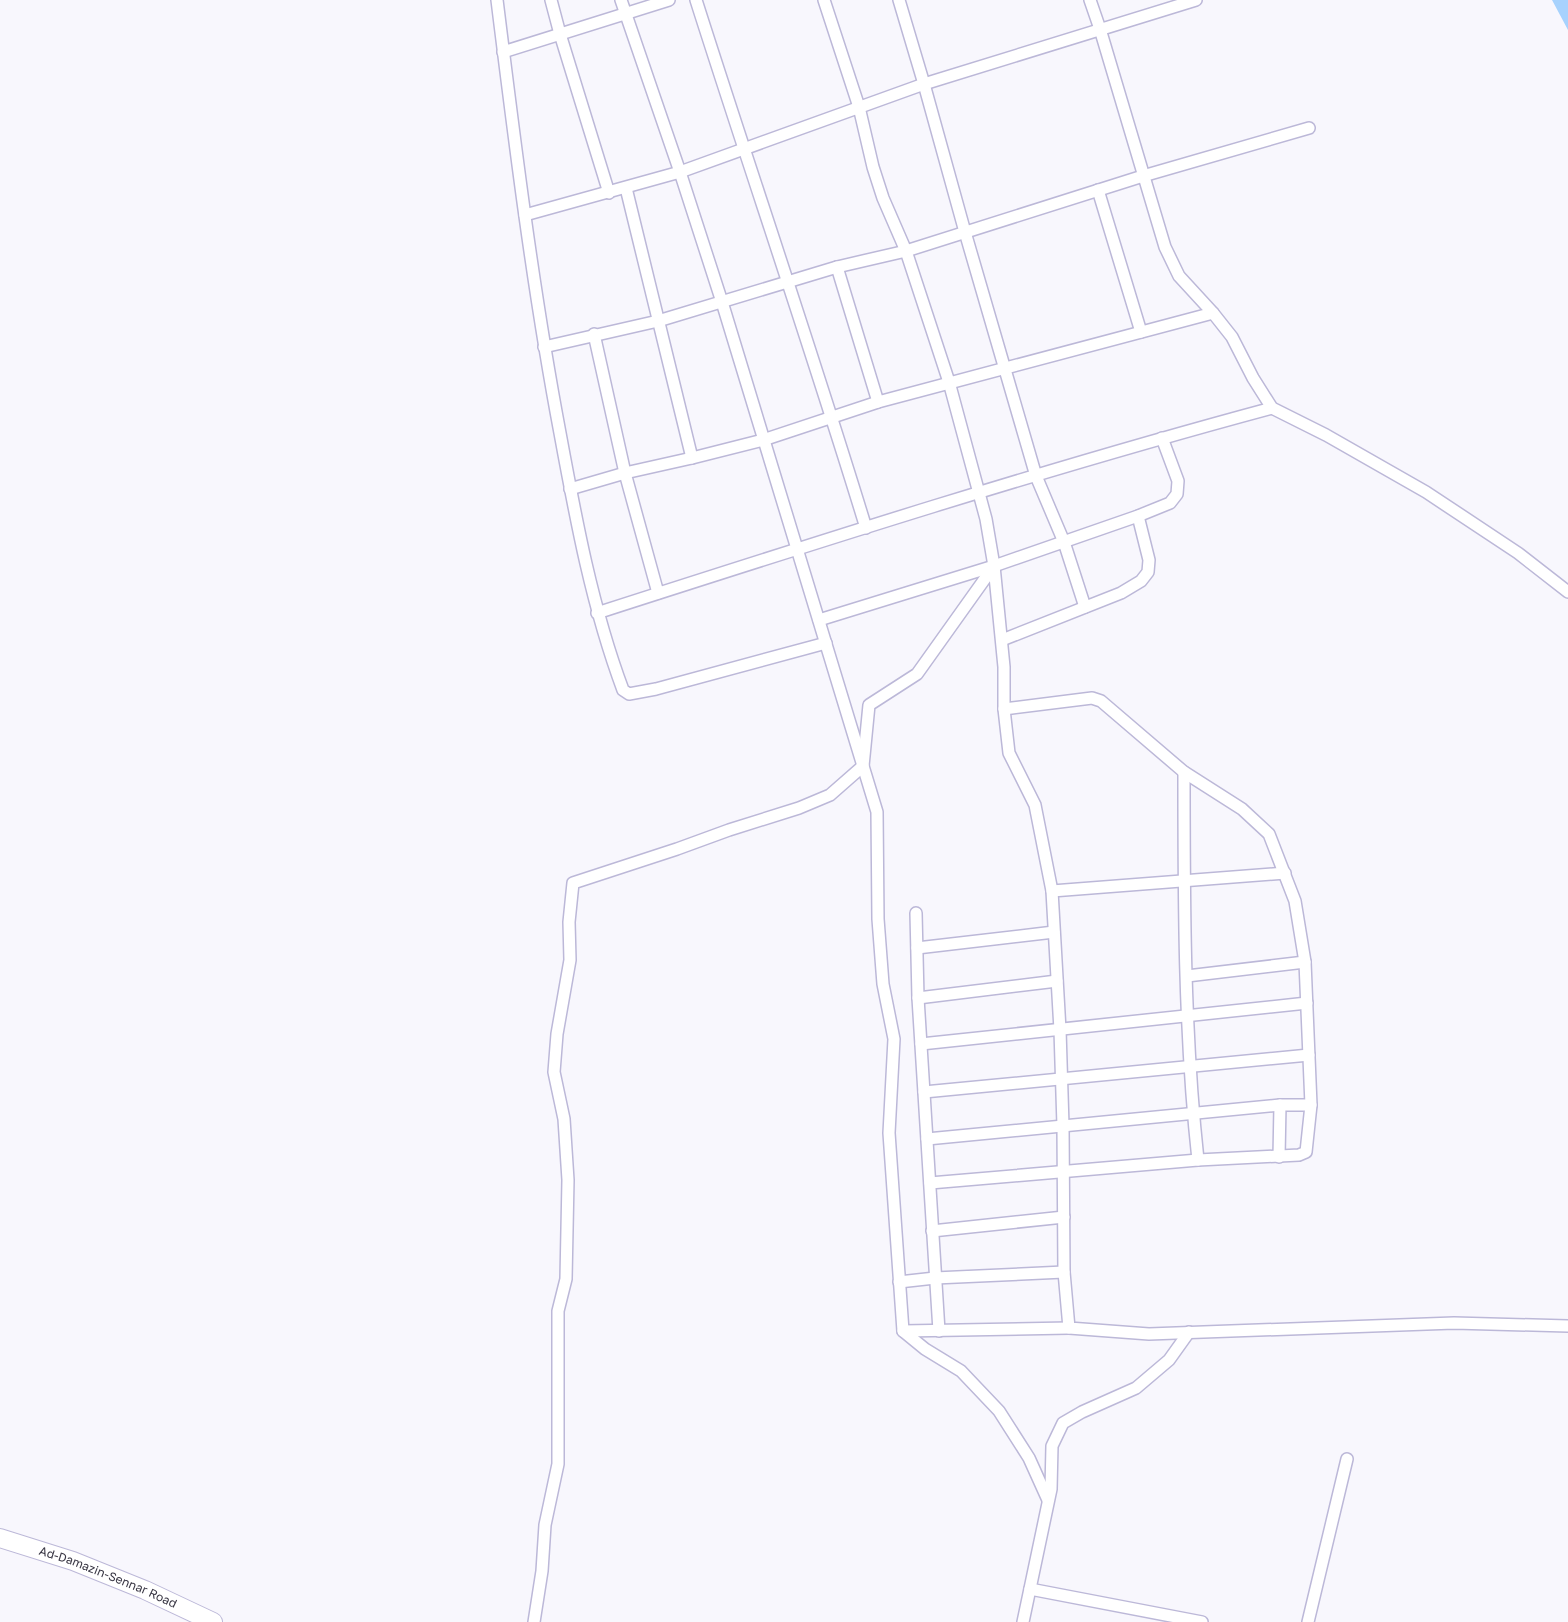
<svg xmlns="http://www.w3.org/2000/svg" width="1568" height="1622" font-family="'Golos Text',sans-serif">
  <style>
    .water { fill: #a7d2fd }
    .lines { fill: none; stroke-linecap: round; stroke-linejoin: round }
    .minor-casing { stroke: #bcb8d8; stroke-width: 14 }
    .highway-casing { stroke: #bcb8d8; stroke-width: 20 }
    .minor { stroke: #fff; stroke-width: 11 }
    .highway { stroke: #fff; stroke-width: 18 }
    .labels { text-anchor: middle; stroke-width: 4.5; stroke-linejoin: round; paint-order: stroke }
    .street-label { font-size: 12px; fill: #393744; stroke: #fff }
  </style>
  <rect width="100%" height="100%" fill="#f8f7fd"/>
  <polygon class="water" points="1552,0 1568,0 1568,30"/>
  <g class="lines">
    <g class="minor-casing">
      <g id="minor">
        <path d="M497,0c18,145 36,290 63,433 16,87 32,174 63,257l6,4 27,-5 170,-46"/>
        <polyline points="551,0 560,34 609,193"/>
        <polyline points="621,0 680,172 722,302 877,812 878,919 883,984 894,1039 889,1133 903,1331 925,1349 961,1371 999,1411 1029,1458 1048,1500"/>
        <path d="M696,0c56,176 116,351 170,528"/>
        <polyline points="899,0 924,84 965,232 1036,476 1064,542 1085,607"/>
        <polyline points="1090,0 1100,29 1165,247 1179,276 1213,313 1232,337 1253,378 1272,408 1326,435 1426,492 1518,553 1568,592"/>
        <polyline points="503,52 669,0"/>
        <polyline points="626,188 692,458"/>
        <polyline points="1098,190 1141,332"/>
        <polyline points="525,215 680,172 924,84 1196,0"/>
        <polyline points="837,267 878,402"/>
        <polyline points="594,334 625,473 658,593"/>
        <polyline points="544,347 658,321 837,267 906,251 1143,176 1309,128"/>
        <polyline points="570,489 625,473 692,458 763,440 878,402 1213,313"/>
        <polyline points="994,566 1004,667 1004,709 1009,753 1035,805 1052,891 1060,1030 1063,1126 1064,1272 1069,1328 1149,1334 1454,1323 1568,1326"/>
        <path d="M597,613c224,-72 448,-144 675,-205"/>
        <polyline points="819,620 994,566 1138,516 1170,503 1177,494 1178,481 1162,438"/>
        <polyline points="1002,640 1121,593 1141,581 1148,572 1149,560 1138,516"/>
        <path d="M1184,772c0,129 0,260 14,388"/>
        <polyline points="1052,891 1285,873"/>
        <polyline points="916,913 918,998 939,1331"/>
        <polyline points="917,948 1054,932"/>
        <polyline points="1187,976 1305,962"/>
        <polyline points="918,998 1057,981"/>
        <polyline points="921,1044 1307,1003"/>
        <polyline points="924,1092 1309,1055"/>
        <polyline points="927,1139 1280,1105 1311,1105"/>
        <polyline points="1279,1157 1280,1105"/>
        <polyline points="930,1183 1198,1160 1299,1155 1306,1152 1311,1105 1305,962 1295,901 1269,834 1242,809 1184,772 1101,701 1092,698 1004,709"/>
        <polyline points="932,1231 1064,1217"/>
        <polyline points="899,1282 935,1278 1064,1272"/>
        <polyline points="903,1331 1069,1328"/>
        <polyline points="1030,1589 1202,1622"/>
        <polyline points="534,1622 542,1571 545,1525 558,1464 558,1311 566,1279 568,1180 564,1119 554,1072 557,1034 570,960 569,922 573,883 677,849 729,830 799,808 830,795 863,766 869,705 917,674 994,566 986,519 949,382 906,251 883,198 873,167 859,107 824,0"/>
        <polyline points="1023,1622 1051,1489 1052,1446 1063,1423 1082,1412 1136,1388 1169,1360 1189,1332"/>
        <polyline points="1308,1622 1347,1459"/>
      </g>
    </g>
    <g class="highway-casing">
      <g id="highway">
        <path id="s1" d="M0,1538l73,23 72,29 68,32"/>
      </g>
    </g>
    <use href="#minor" class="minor"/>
    <use href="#highway" class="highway"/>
  </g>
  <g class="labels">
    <g class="street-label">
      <text dy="4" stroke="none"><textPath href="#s1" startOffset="115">Ad-Damazin-Sennar Road</textPath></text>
    </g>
  </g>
</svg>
